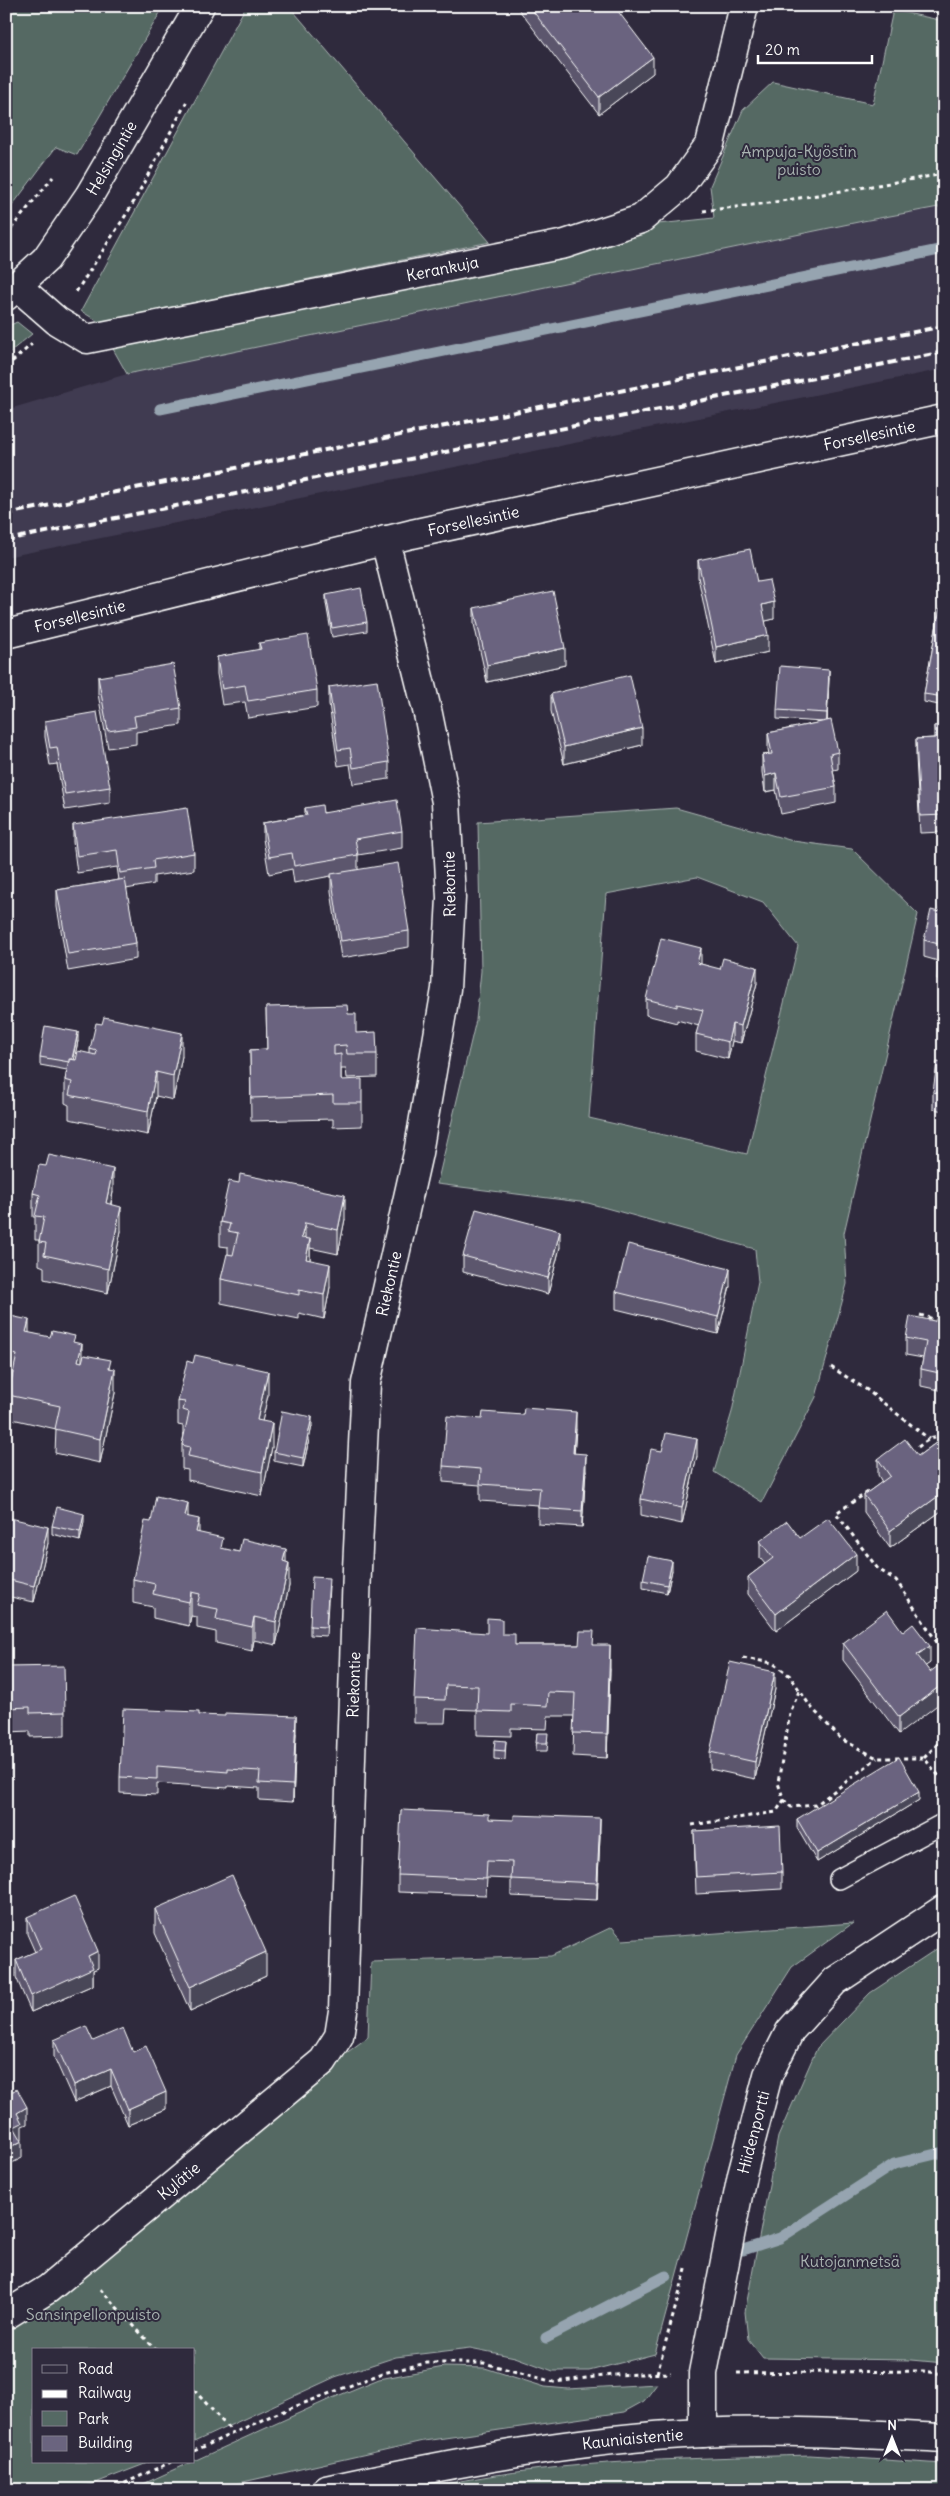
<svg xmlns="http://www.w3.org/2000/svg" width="950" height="2496" font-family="Delius,sans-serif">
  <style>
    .built { fill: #413b51 }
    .green { fill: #556964; stroke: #aab4b2; fill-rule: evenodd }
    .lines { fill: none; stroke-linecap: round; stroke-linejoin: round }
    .stream { stroke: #96a4b0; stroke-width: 11 }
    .lane-casing { stroke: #fff; stroke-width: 22 }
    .street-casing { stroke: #fff; stroke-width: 31 }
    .secondary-casing { stroke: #fff; stroke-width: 31 }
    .primary-casing { stroke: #fff; stroke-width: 31 }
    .path { stroke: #fff; stroke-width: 3; stroke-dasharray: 4 4; stroke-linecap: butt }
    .lane { stroke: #2f2a3d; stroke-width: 19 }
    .street { stroke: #2f2a3d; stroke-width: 28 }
    .secondary { stroke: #2f2a3d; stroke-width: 28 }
    .primary { stroke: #2f2a3d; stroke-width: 28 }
    .rail { stroke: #fff; stroke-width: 4; stroke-dasharray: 8 4; stroke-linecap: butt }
    .wall { fill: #5b566d; stroke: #fff }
    .shaded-wall { fill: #4a4659; stroke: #fff }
    .building { fill: #6a647f; stroke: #fff }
    .labels { text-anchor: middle; stroke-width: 4; stroke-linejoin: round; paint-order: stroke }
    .park-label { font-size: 16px; fill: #aab4b2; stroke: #2f2a3d }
    .street-label { font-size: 16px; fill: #fff; stroke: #2f2a3d }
  </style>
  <rect width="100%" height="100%" fill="#2f2a3d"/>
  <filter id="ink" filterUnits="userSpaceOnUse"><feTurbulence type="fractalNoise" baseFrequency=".02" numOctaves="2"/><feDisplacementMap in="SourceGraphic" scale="10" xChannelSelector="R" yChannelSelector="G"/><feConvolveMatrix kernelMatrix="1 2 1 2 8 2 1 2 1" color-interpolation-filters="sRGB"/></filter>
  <g filter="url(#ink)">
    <polygon class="built" points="944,206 944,369 6,557 6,410 127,374 863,221"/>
    <g class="green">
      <polygon points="6,6 164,6 77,155 56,147 6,214"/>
      <polygon points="246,6 289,6 490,242 99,322 81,311"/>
      <polygon points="893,10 944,21 944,206 863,221 127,374 112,347 649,225 714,218 710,186 743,110 773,82 873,104"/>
      <polygon points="17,322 32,334 6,355 6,327"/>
      <path d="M676,808l117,33 59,8 66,65 -74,319 3,51 -31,113 -54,105 -48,-30 18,-60 26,-130 -3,-33 -167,-46 -151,-19 39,-164 5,-49 -3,-149zM697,877l66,25 35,44 -51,208 -158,-36 17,-224z"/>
      <polygon points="853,1923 792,1967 736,2055 655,2354 589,2371 553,2371 515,2357 470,2348 396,2357 335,2377 194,2442 194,2350 34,2350 34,2462 150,2462 93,2484 64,2490 6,2490 6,2323 264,2114 368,2037 371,1962 551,1956 612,1927 623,1940"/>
      <polygon points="944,1944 944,2363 912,2360 763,2358 748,2339 745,2312 778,2137 817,2048 870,1993"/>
      <polygon points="444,2367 485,2368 545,2387 568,2389 657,2384 644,2401 624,2412 424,2441 208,2490 130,2490 330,2399 379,2379"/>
      <path d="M810,2455l134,9v26h-527c128,-30 261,-31 393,-35z"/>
    </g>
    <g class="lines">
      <g class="stream">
        <polyline points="160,409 944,249"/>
        <polyline points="743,2250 780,2238 894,2164 944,2152"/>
        <polyline points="546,2338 666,2276"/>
      </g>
      <g class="lane-casing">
        <polyline id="lane" points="839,1879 944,1823"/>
      </g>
      <g class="street-casing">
        <g id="street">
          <path id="s1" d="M18,287l39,34 30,18 478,-95 76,-25 38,-32 31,-43 34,-138"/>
          <path id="s2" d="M6,634l406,-100 532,-115"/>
          <path id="s3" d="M6,2315l42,-26 275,-228 16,-25 4,-25 14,-442 9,-186 52,-230 28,-164 5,-91 -5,-96 -18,-88 -43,-174"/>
          <path id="s4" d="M703,2433v-60l39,-198 26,-100 22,-44 45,-50 109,-72"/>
        </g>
      </g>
      <g class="secondary-casing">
        <g id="secondary">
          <path id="s5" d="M6,296l40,-37 43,-63 111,-190"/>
        </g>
      </g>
      <g class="primary-casing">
        <g id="primary">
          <path id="s6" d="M326,2490c125,-27 249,-51 376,-57 80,-4 162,1 242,5"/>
        </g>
      </g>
      <g class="path">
        <polyline points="703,211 769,203 944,174"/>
        <polyline points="6,235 53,177"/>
        <polyline points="76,292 131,207 188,99"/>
        <polyline points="6,367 32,344"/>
        <polyline points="920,1315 944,1322"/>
        <polyline points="831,1367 867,1390 929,1439"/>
        <polyline points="918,1447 929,1439 944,1436"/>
        <polyline points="868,1492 836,1513 878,1569 896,1580 944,1653"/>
        <polyline points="743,1658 773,1663 790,1676 810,1706 841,1739 877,1758 924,1758 944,1782"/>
        <polyline points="799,1691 790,1713 778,1783 784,1800 791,1807 816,1805 877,1758"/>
        <polyline points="924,1758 944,1737"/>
        <polyline points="692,1825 776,1812 784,1800"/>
        <polyline points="100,2289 156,2350"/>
        <polyline points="657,2373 687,2266"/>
        <polyline points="737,2373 923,2371 944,2374"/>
        <polyline points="194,2390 233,2433"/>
        <polyline points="194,2451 273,2415 383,2373 427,2363 484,2363 554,2382 612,2375 671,2373"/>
        <polyline points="110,2490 171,2462"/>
      </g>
      <use href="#lane" class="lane"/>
      <use href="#street" class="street"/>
      <use href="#secondary" class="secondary"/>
      <use href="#primary" class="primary"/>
      <g class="rail">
        <polyline points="6,514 944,326"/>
        <polyline points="6,540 944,352"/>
      </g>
    </g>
    <g class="wall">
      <polygon points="516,6 614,6 653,73 599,114"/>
      <polygon points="698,560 757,582 774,619 765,621 768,652 716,664 698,577"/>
      <polygon points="944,586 944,706 924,702 924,694"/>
      <polygon points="326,595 367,622 367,631 332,637 326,603"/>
      <polygon points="474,608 565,665 487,682 474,624"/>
      <polygon points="259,643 317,690 317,707 248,718 245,702 222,705 217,674 217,657 259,650"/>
      <polygon points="98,677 181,708 181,725 136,732 136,744 108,748 98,694"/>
      <polygon points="829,678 827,721 838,752 838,769 833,770 836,787 836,803 781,814 776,790 765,792 762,772 762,755 769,754 768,749 768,733 822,722 777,719 777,710"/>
      <polygon points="329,687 389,762 389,779 353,784 350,764 338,766 329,704"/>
      <polygon points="551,694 642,745 564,764 551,711"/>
      <polygon points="45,721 110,787 110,803 65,810 57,764 50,765 45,737"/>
      <polygon points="944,725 944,832 920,833 916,756 916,739 934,738 934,726"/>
      <polygon points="305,808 402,831 402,848 358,855 358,870 409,931 409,947 341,958 331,891 331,876 294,883 292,869 269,874 263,839 263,823 305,815"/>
      <polygon points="73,825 194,853 194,870 154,876 154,884 126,889 136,943 136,959 68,971 57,907 57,890 119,880 117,867 77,873 73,842"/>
      <polygon points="944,895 944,981 937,980 938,961 924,957 924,940 939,912"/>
      <polygon points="701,964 757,983 741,1043 732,1041 728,1059 696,1051 696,1034 699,1026 677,1020 677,1023 646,1015 646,999"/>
      <polygon points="266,1007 348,1014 356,1033 377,1054 377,1077 347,1078 346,1069 341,1069 341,1080 362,1103 362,1126 333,1127 333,1119 251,1121 250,1050 267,1049"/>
      <polygon points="78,1041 74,1060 76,1060 90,1054 90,1049 182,1056 173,1100 156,1096 148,1135 69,1119 69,1105 65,1103 65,1080 67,1070 40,1065 40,1057"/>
      <polygon points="944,1063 944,1111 933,1109 933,1092"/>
      <polygon points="113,1192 111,1205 121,1231 108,1293 44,1279 44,1267 39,1265 39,1240 35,1240 35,1217 33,1217 33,1193"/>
      <polygon points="345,1219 338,1254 310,1248 310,1260 330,1287 324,1319 299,1313 299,1319 221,1303 221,1279 228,1254 228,1247 220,1246 220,1222"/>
      <polygon points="560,1247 548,1294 463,1272 463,1256"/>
      <polygon points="730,1286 718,1334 616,1309 616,1292"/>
      <polygon points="6,1315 29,1333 75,1343 82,1362 111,1368 115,1393 100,1463 55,1453 56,1429 8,1418 8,1395 12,1377 6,1376"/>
      <polygon points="944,1323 944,1391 921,1386 921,1369 923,1358 906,1355 906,1338"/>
      <polygon points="268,1395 262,1421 272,1447 262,1496 188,1480 188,1470 182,1469 182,1445 184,1434 183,1434 183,1426 178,1425 178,1401"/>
      <polygon points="312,1426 303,1467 274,1461 274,1452"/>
      <polygon points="576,1429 574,1453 586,1470 582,1527 538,1524 538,1505 480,1501 480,1485 443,1482 443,1466"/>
      <polygon points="944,1437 944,1509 890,1548 864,1512 864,1495 882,1482 878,1475 878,1459 918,1456"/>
      <polygon points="697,1456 682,1524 641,1515 641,1499"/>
      <polygon points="188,1516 199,1533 223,1549 286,1562 289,1586 276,1645 254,1640 252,1651 216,1643 216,1632 197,1628 197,1617 191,1616 189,1626 153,1618 153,1607 133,1603 133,1579"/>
      <polygon points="6,1517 48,1543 34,1602 6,1596"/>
      <polygon points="84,1522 80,1541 52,1534 52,1526"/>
      <polygon points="800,1538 856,1571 776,1631 748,1594 748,1577 765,1564 760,1558 760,1541"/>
      <polygon points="672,1570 667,1593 643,1588 643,1580"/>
      <polygon points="329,1586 326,1636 310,1635 310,1626"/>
      <polygon points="903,1632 930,1663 925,1666 930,1672 899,1734 843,1660 843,1643"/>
      <polygon points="502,1634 515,1645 594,1645 610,1669 607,1758 573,1756 574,1716 548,1716 547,1729 511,1728 511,1736 477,1735 477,1710 446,1709 445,1723 414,1723 414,1699"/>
      <polygon points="6,1667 65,1712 65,1736 30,1737 30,1731 8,1732 10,1800 6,1800"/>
      <polygon points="775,1689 755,1779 710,1769 710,1752"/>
      <polygon points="199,1715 296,1733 293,1802 259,1800 259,1788 228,1786 228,1788 157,1783 157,1795 120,1793 120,1777"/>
      <polygon points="537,1733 548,1741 547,1751 536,1751"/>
      <polygon points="506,1741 505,1760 494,1759 494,1750"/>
      <polygon points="919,1800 817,1862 797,1828 797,1819"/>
      <polygon points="489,1819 600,1835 597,1900 511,1896 511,1879 487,1878 486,1895 398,1892 398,1875"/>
      <polygon points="694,1831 782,1872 782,1889 696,1894"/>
      <polygon points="155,1909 266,1976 190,2011 155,1933"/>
      <polygon points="27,1917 98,1968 93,1970 93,1985 31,2012 16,1977 16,1960 35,1952 27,1934"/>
      <polygon points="54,2040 93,2041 133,2052 166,2109 128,2125 111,2086 74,2102 54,2057"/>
    </g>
    <g class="shaded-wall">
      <polygon points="653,57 653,73 599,114 599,97"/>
      <polygon points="774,602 774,619 762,622 762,605"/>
      <polygon points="768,635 768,652 716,664 716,647"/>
      <polygon points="565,648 565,665 487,682 487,665"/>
      <polygon points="829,670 829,678 827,722 827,713"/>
      <polygon points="642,728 642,745 564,764 564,747"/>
      <polygon points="776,773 776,790 765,792 765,776"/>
      <polygon points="701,948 701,964 697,963"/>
      <polygon points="757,967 757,983 741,1043 741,1026"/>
      <polygon points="732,1024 732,1041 728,1059 728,1042"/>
      <polygon points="78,1032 78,1041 72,1071 72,1062"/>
      <polygon points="182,1033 182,1056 173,1100 173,1076"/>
      <polygon points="156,1072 156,1096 148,1135 148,1111"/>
      <polygon points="113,1169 113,1192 106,1227 106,1203"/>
      <polygon points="345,1195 345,1219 338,1254 338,1230"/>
      <polygon points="121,1207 121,1231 108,1293 108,1269"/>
      <polygon points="305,1223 305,1246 301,1238"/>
      <polygon points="560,1231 560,1247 548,1294 548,1278"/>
      <polygon points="310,1239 310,1263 306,1259"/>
      <polygon points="330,1264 330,1287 324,1319 324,1295"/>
      <polygon points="730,1269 730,1286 718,1334 718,1317"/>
      <polygon points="29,1320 29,1343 26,1332"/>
      <polygon points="82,1344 82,1368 78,1361"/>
      <polygon points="115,1369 115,1393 100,1463 100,1439"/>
      <polygon points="268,1371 268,1395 257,1444 257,1420"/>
      <polygon points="576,1412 576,1429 573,1470 573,1453"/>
      <polygon points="312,1417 312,1426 303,1467 303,1458"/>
      <polygon points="272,1423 272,1447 262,1496 262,1472"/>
      <polygon points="697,1439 697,1456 682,1524 682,1508"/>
      <polygon points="586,1454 586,1470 582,1527 582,1511"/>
      <polygon points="944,1492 944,1509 890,1548 890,1531"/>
      <polygon points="188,1503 188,1527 185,1516"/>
      <polygon points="84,1514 84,1522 80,1541 80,1532"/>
      <polygon points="199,1519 199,1543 196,1532"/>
      <polygon points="48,1527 48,1543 34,1602 34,1586"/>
      <polygon points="286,1549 286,1572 283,1561"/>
      <polygon points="856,1554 856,1571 776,1631 776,1614"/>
      <polygon points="672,1561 672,1570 667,1593 667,1585"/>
      <polygon points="289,1563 289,1586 276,1645 276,1622"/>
      <polygon points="191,1592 191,1616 189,1626 189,1602"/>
      <polygon points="254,1617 254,1640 252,1651 252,1627"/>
      <polygon points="610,1645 610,1669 607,1758 607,1734"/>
      <polygon points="930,1646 930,1663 917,1672 917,1655"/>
      <polygon points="775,1672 775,1689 755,1779 755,1762"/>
      <polygon points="944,1683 944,1700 899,1734 899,1717"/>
      <polygon points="296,1716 296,1733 293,1802 293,1785"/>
      <polygon points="919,1792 919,1800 817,1862 817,1853"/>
      <polygon points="600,1818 600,1835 597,1900 597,1883"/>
      <polygon points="98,1951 98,1968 93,1970 93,1985 31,2012 31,1996 88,1956"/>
      <polygon points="266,1952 266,1976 190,2011 190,1987"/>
      <polygon points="111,2069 111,2086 74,2102 74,2085"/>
      <polygon points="166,2092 166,2109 128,2125 128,2109"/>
      <polygon points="27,2107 27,2124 22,2126 22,2140 14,2144 14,2127 17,2113"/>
      <polygon points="22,2141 22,2158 6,2166 6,2149"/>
    </g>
    <g class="building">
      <polygon points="529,6 614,6 653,57 599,97"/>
      <polygon points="750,549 757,582 769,580 774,602 762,605 768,635 716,647 698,560"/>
      <polygon points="944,586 944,697 924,694"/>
      <polygon points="361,588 367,622 332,628 326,595"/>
      <polygon points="553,591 565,648 487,665 474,608"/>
      <polygon points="308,635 317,690 248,701 245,685 222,689 217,657 261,649 259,643"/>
      <polygon points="173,664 181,708 134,716 136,727 108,731 98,677"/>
      <polygon points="780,666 829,670 827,713 777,710"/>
      <polygon points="630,675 642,728 564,747 551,694"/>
      <polygon points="377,680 389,762 353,768 350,748 338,750 329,687"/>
      <polygon points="97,712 110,787 65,794 57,747 50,748 45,721"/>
      <polygon points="831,720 838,752 830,754 836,787 781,797 776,773 765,776 762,755 772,754 768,733"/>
      <polygon points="944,725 944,815 920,816 916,739 935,738 934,726"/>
      <polygon points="397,800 402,831 355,839 358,855 294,866 292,853 269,857 263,823 307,815 305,808 322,805 323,813"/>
      <polygon points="187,808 194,853 153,860 154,868 120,873 117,850 77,856 73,825"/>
      <polygon points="398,863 409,931 341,941 331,874"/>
      <polygon points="125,879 136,943 68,954 57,890"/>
      <polygon points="944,895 944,965 937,963 942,945 924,940 931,910 939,912"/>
      <polygon points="661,938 701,948 697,963 720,969 723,958 757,967 741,1026 732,1024 728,1042 696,1034 703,1010 677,1004 677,1007 646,999"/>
      <polygon points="347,1005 348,1014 356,1014 356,1033 376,1032 377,1054 347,1054 346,1045 334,1046 334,1055 341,1054 341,1080 362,1079 362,1103 333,1103 333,1095 251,1098 250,1050 267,1049 266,1007"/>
      <polygon points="104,1017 182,1033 173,1076 156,1072 148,1111 69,1095 72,1082 65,1080 69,1059 76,1060 78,1051 96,1055 97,1051 90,1049 96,1023 102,1024"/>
      <polygon points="45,1026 78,1032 72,1059 69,1059 69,1062 40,1057"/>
      <polygon points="937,1062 944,1063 944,1094 933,1092"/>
      <polygon points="49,1155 113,1169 106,1203 121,1207 108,1269 44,1255 46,1243 39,1242 44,1217 35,1216 40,1195 33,1193 39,1165 46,1166"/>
      <polygon points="240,1174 345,1195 338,1230 305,1223 301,1238 310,1239 306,1259 330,1264 324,1295 299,1290 299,1295 221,1279 227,1254 233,1255 238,1233 228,1231 230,1224 220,1222 229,1181 239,1183"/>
      <polygon points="476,1209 560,1231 548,1278 463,1256"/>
      <polygon points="628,1244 730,1269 718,1317 616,1292"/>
      <polygon points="6,1315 29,1320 26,1332 50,1337 52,1331 75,1336 73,1342 82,1344 78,1361 82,1362 84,1355 111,1360 109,1368 115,1369 100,1439 55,1429 60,1406 8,1395 17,1355 6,1352"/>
      <polygon points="910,1316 944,1323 944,1374 921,1369 926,1342 906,1338"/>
      <polygon points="195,1355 268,1371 257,1420 272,1423 262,1472 188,1456 190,1447 182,1445 189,1412 183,1410 185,1402 178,1401 187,1361 193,1363"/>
      <polygon points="524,1408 576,1412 573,1453 586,1454 582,1511 538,1508 540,1488 480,1484 481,1469 443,1466 447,1416 482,1419 483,1412 523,1415"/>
      <polygon points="282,1411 312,1417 303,1458 274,1452"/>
      <polygon points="666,1433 697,1439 682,1508 641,1499 651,1449 662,1451"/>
      <polygon points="944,1437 944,1492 890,1531 864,1495 890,1476 878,1459 905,1439 918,1456"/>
      <polygon points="156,1496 188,1503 185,1516 199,1519 196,1532 223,1538 221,1548 239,1552 242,1539 286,1549 283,1561 289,1563 276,1622 254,1617 252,1627 216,1619 218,1609 197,1605 200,1594 191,1592 189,1602 153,1594 155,1584 133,1579 145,1521 151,1522"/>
      <polygon points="57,1507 84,1514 80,1532 52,1526"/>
      <polygon points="6,1517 48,1527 34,1586 6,1579"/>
      <polygon points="828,1518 856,1554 776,1614 748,1577 773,1558 760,1541 787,1521 800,1538"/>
      <polygon points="648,1556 672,1561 667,1585 643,1580"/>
      <polygon points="312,1577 329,1578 326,1627 310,1626"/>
      <polygon points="887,1610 903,1632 913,1624 930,1646 917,1655 930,1672 942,1663 944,1666 944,1683 899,1717 843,1643"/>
      <polygon points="487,1618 502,1619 502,1634 515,1634 515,1645 579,1645 580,1631 594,1631 593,1645 610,1645 607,1734 573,1733 575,1693 548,1692 547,1706 511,1704 511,1712 477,1711 478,1686 446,1685 445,1700 414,1699 417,1628 487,1633"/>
      <polygon points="730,1662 775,1672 755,1762 710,1752"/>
      <polygon points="64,1666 65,1712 30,1713 30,1707 8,1708 10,1776 6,1776 6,1667"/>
      <polygon points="123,1709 199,1712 199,1715 225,1716 225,1713 296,1716 293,1785 259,1783 260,1771 228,1769 228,1772 157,1766 157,1779 120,1777"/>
      <polygon points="537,1733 548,1733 547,1743 536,1743"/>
      <polygon points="495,1740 506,1741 505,1751 494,1750"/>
      <polygon points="899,1757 919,1792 817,1853 797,1819"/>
      <polygon points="401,1810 489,1814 489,1819 514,1820 514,1815 600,1818 597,1883 511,1879 512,1862 487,1861 486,1879 398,1875"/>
      <polygon points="780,1826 782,1872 696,1877 694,1831"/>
      <polygon points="232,1875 266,1952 190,1987 155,1909"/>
      <polygon points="74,1896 98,1951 88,1956 93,1968 31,1996 16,1960 41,1949 27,1917"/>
      <polygon points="86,2026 93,2041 123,2028 133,2052 146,2046 166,2092 128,2109 111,2069 74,2085 54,2040"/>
      <polygon points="17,2089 27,2107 17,2113 22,2123 14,2127 22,2141 6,2149 6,2093 7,2094"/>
    </g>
  </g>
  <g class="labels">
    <g class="park-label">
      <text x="799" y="157">Ampuja-Kyöstin<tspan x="799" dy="18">puisto</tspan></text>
      <text x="850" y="2267">Kutojanmetsä</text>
      <text x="93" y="2320">Sansinpellonpuisto</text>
    </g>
    <g class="street-label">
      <text dy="6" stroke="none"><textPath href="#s5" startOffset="175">Helsingintie</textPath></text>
      <text dy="6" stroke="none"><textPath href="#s1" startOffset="449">Kerankuja</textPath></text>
      <text dy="6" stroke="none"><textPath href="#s2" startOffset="886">Forsellesintie</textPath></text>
      <text dy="6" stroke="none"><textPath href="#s2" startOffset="481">Forsellesintie</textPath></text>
      <text dy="6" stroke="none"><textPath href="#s2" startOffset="76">Forsellesintie</textPath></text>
      <text transform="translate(449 884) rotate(-91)" y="6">Riekontie</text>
      <text dy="6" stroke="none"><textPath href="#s3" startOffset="1192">Riekontie</textPath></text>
      <text dy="6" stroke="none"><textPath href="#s3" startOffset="788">Riekontie</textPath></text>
      <text dy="6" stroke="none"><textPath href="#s4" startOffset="306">Hiidenportti</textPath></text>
      <text dy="6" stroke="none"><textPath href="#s3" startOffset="219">Kylätie</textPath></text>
      <text dy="6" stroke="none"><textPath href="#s6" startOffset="311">Kauniaistentie</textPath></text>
    </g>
  </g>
  <rect width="950" height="2496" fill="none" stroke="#2f2a3d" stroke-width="25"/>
  <rect x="12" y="12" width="925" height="2471" fill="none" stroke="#fff" stroke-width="2" filter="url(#ink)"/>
  <rect x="32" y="2348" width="162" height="115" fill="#2f2a3d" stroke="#827f8b"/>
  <rect x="42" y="2365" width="25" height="8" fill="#2f2a3d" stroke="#827f8b"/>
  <text x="78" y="2374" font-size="15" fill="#ffffff">Road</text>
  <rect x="42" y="2390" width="25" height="8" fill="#ffffff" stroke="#827f8b"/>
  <text x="78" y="2398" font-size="15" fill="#ffffff">Railway</text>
  <rect x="42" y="2411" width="25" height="15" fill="#556964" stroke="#827f8b"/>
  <text x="78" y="2424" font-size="15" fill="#ffffff">Park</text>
  <rect x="42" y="2436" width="25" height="15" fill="#6a647f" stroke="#827f8b"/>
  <text x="78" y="2448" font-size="15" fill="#ffffff">Building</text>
  <g transform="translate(892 2438)" stroke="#2f2a3d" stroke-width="4" paint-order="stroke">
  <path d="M0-4L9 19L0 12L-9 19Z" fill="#ffffff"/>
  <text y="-8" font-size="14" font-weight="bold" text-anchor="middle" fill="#ffffff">N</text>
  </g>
  <path d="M758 55v8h114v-8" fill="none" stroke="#ffffff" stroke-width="2.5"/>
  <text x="765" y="55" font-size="15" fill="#ffffff" stroke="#2f2a3d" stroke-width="4" paint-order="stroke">20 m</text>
</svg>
